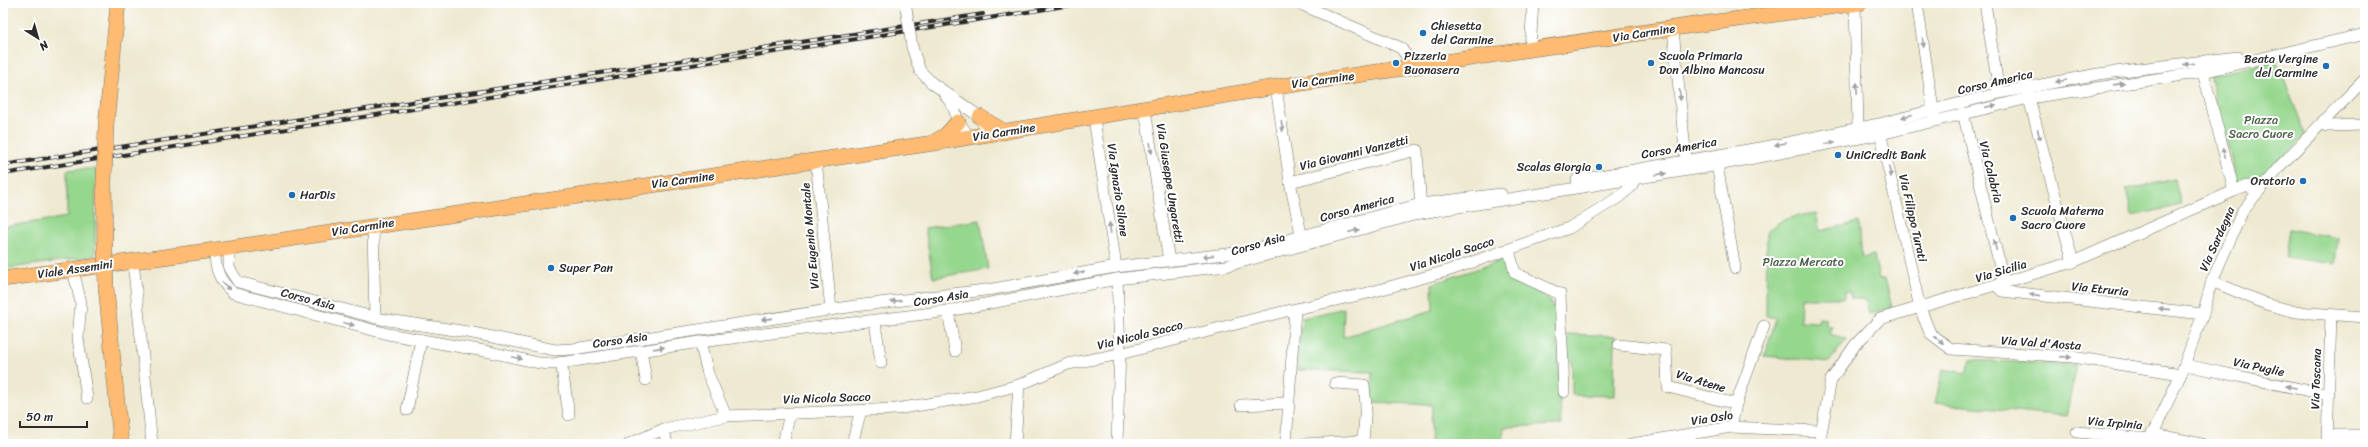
<svg xmlns="http://www.w3.org/2000/svg" width="2368" height="447" font-family="Sriracha,sans-serif">
  <style>
    .green { fill: #96d78e; stroke: #60815c }
    .lines { fill: none; stroke-linecap: round; stroke-linejoin: round }
    .minor-casing { stroke: #6f6e65; stroke-width: 12 }
    .major-casing { stroke: #6f6e65; stroke-width: 16 }
    .minor { stroke: #fff; stroke-width: 11 }
    .major { stroke: #febb71; stroke-width: 15 }
    .rail-casing { stroke: #2b2b2b; stroke-width: 4 }
    .rail { stroke: #fff; stroke-width: 2.5; stroke-dasharray: 8; stroke-linecap: butt }
    .minor-bridge-casing { stroke: #6f6e65; stroke-width: 12; stroke-linecap: butt }
    .major-bridge-casing { stroke: #6f6e65; stroke-width: 16; stroke-linecap: butt }
    .minor-bridge { stroke: #fff; stroke-width: 11 }
    .major-bridge { stroke: #febb71; stroke-width: 15 }
    .oneway { fill: #a0a0a0 }
    .poi-dot { fill: #1f6fb2; stroke: #fff; stroke-width: 1.5 }
    .labels { text-anchor: middle; stroke-width: 4; stroke-linejoin: round; paint-order: stroke }
    .poi-label { font-size: 12px; fill: #2b2b2b; stroke: #fff; text-anchor: start }
    .street-label { font-size: 12px; fill: #2b2b2b; stroke: #fff }
    .park-label { font-size: 12px; fill: #4b5f49; stroke: #fff }
  </style>
  <rect width="100%" height="100%" fill="#fff"/>
  <filter id="ink" filterUnits="userSpaceOnUse"><feTurbulence type="fractalNoise" baseFrequency=".025" numOctaves="2"/><feDisplacementMap in="SourceGraphic" scale="8" xChannelSelector="R" yChannelSelector="G"/><feConvolveMatrix kernelMatrix="1 2 1 2 8 2 1 2 1" color-interpolation-filters="sRGB"/></filter>
  <filter id="wash" filterUnits="userSpaceOnUse"><feTurbulence type="fractalNoise" baseFrequency=".012" numOctaves="4" result="noise"/><feDisplacementMap in="SourceGraphic" scale="16" xChannelSelector="R" yChannelSelector="G"/><feGaussianBlur stdDeviation="0.9" result="paint"/><feColorMatrix in="noise" values="0 0 0 0 0 0 0 0 0 0 0 0 0 0 0 0 0 1.4 0 .05"/><feComposite in="paint" operator="in"/></filter>
  <g filter="url(#wash)">
    <rect width="100%" height="100%" fill="#eee9d0"/>
    <g class="green">
      <polygon points="2277,62 2306,135 2277,166 2238,185 2209,75"/>
      <polygon points="77,169 96,169 95,256 3,269 3,227 67,217 67,170"/>
      <polygon points="2175,179 2181,205 2132,216 2126,190"/>
      <path d="M1816,213l4,18 39,-9 3,36 12,-3 5,24 6,-1 7,30 -23,6 -3,-14 -16,-2v-6h-6v6h-43l-1,23 18,1 1,-4 7,1v7h7l-3,8 17,5 -18,23 -65,-6 12,-38 -10,-2 1,-84c13,-15 31,-16 49,-19z"/>
      <polygon points="980,220 988,269 933,278 925,228"/>
      <polygon points="2289,229 2338,238 2335,264 2285,257"/>
      <path d="M1503,260c1,4 2,11 6,14 19,21 41,10 48,47l4,104 -57,2 -2,17h-72l2,-39 -61,-3 2,-30 -76,-2 5,-52 42,-10 -1,29 90,-27 -1,-26z"/>
      <polygon points="1567,334 1615,336 1614,396 1572,395 1572,360 1567,356"/>
      <polygon points="1970,360 2077,365 2066,416 1935,403 1943,369 1966,373"/>
    </g>
  </g>
  <g filter="url(#ink)">
    <g class="lines">
      <g class="minor-casing">
        <g id="minor">
          <polyline points="1298,3 1401,48 1414,67"/>
          <polyline points="1917,3 1934,115"/>
          <polyline points="1985,3 1999,93"/>
          <polyline points="1855,4 1858,127"/>
          <polyline points="1673,29 1686,160"/>
          <polyline points="912,47 920,71 932,83 980,117 983,124"/>
          <polyline points="1530,50 1533,3"/>
          <polyline points="2203,72 2234,191"/>
          <polyline points="1276,87 1290,182 1303,243"/>
          <polyline points="2027,91 2073,262"/>
          <polyline points="944,93 954,108 958,122 970,137"/>
          <polyline points="1145,110 1169,261"/>
          <polyline points="1963,113 2004,283"/>
          <polyline points="1094,118 1116,267"/>
          <polyline points="2323,121 2327,126 2365,125"/>
          <polyline points="1879,127 1920,308 1930,333 1951,349 2072,357 2181,374"/>
          <polyline points="816,160 831,310"/>
          <polyline points="1717,165 1735,268"/>
          <polyline points="1577,180 1782,144 1879,124 1999,93 2098,74 2238,57"/>
          <polyline points="1290,182 1417,150 1421,210"/>
          <polyline points="373,226 375,318"/>
          <polyline points="229,248 229,268 238,282 381,319 468,332 555,350 573,349 855,306 993,289 1116,267 1243,252 1421,204 1501,194"/>
          <path d="M214,250c2,20 4,29 19,43l155,41 102,18 49,11 14,1 147,-22 248,-31 169,-32 109,-13 195,-53 286,-46 174,-33 148,-36 174,-26 162,-38"/>
          <polyline points="1509,250 1515,273 1560,294 1564,392"/>
          <polyline points="133,261 152,444"/>
          <polyline points="73,270 81,303 78,338 87,398"/>
          <polyline points="1117,279 1120,348 1117,444"/>
          <polyline points="2212,281 2266,304 2296,312 2365,317"/>
          <polyline points="1997,286 2002,291 2203,314"/>
          <polyline points="948,311 955,351"/>
          <polyline points="875,321 881,363"/>
          <polyline points="700,342 708,374 726,416"/>
          <polyline points="1619,345 1666,350 1668,387 1736,404"/>
          <polyline points="641,350 646,380"/>
          <polyline points="561,362 569,415"/>
          <polyline points="2185,365 2329,395"/>
          <polyline points="1241,405 1288,403"/>
          <polyline points="407,410 421,340"/>
          <polyline points="1731,427 1736,404 1764,326"/>
          <polyline points="664,429 667,444"/>
          <polyline points="2077,432 2150,439"/>
          <polyline points="2152,433 2202,444"/>
          <polyline points="2328,435 2365,435"/>
          <polyline points="629,444 664,429 726,416 896,409 977,396 1019,385 1068,364 1120,354 1282,312 1368,293 1450,270 1569,228 1619,197 1631,187 1635,178 1633,173"/>
          <polyline points="783,444 790,413"/>
          <polyline points="852,444 861,410"/>
          <polyline points="1015,444 1019,385"/>
          <polyline points="1286,444 1295,310"/>
          <polyline points="1303,444 1363,441 1366,405 1364,385 1335,383"/>
          <polyline points="1632,444 1731,427 1820,431"/>
          <polyline points="1819,444 1831,380 1855,345 1880,319 2073,262 2234,191 2247,186 2257,191"/>
          <polyline points="2148,444 2181,374 2203,314 2212,281 2243,210 2280,166 2365,79"/>
          <polyline points="2327,444 2331,316"/>
        </g>
      </g>
      <g class="major-casing">
        <g id="major">
          <polyline points="980,117 1005,132"/>
          <polyline points="106,125 118,3"/>
          <polyline points="936,141 946,135 958,122"/>
          <polyline points="104,183 105,251"/>
          <polyline points="3,279 229,248 934,143 1276,87 1694,25 1860,3"/>
          <polyline points="106,287 121,444"/>
        </g>
      </g>
      <use href="#minor" class="minor"/>
      <use href="#major" class="major"/>
      <g class="rail-casing">
        <g id="rail">
          <polyline points="3,165 983,14"/>
          <polyline points="3,174 1084,3"/>
        </g>
      </g>
      <use href="#rail" class="rail"/>
      <g class="minor-bridge-casing">
        <polyline id="minor-bridge" points="906,8 912,47"/>
      </g>
      <g class="major-bridge-casing">
        <g id="major-bridge">
          <polyline points="104,183 106,125"/>
          <polyline points="105,251 106,287"/>
        </g>
      </g>
      <use href="#minor-bridge" class="minor-bridge"/>
      <use href="#major-bridge" class="major-bridge"/>
    </g>
    <defs><path id="oneway-solid" d="M-6-.8H1V-3.2L6.5 0L1 3.2V.8H-6Z"/></defs>
    <g class="oneway">
      <use href="#oneway-solid" transform="translate(1923 42) rotate(82)"/>
      <use href="#oneway-solid" transform="translate(2189 64) rotate(174)"/>
      <use href="#oneway-solid" transform="translate(2061 81) rotate(169)"/>
      <use href="#oneway-solid" transform="translate(2119 84) rotate(-8)"/>
      <use href="#oneway-solid" transform="translate(1857 88) rotate(-91)"/>
      <use href="#oneway-solid" transform="translate(1680 95) rotate(84)"/>
      <use href="#oneway-solid" transform="translate(1991 106) rotate(-13)"/>
      <use href="#oneway-solid" transform="translate(1907 116) rotate(165)"/>
      <use href="#oneway-solid" transform="translate(1282 126) rotate(82)"/>
      <use href="#oneway-solid" transform="translate(2039 135) rotate(75)"/>
      <use href="#oneway-solid" transform="translate(1830 143) rotate(-11)"/>
      <use href="#oneway-solid" transform="translate(1780 144) rotate(169)"/>
      <use href="#oneway-solid" transform="translate(1151 148) rotate(81)"/>
      <use href="#oneway-solid" transform="translate(2224 153) rotate(-104)"/>
      <use href="#oneway-solid" transform="translate(1890 172) rotate(77)"/>
      <use href="#oneway-solid" transform="translate(1661 174) rotate(-9)"/>
      <use href="#oneway-solid" transform="translate(1110 228) rotate(-98)"/>
      <use href="#oneway-solid" transform="translate(1354 231) rotate(-15)"/>
      <use href="#oneway-solid" transform="translate(1995 245) rotate(-104)"/>
      <use href="#oneway-solid" transform="translate(1208 256) rotate(173)"/>
      <use href="#oneway-solid" transform="translate(1079 273) rotate(170)"/>
      <use href="#oneway-solid" transform="translate(226 286) rotate(45)"/>
      <use href="#oneway-solid" transform="translate(2035 295) rotate(-174)"/>
      <use href="#oneway-solid" transform="translate(896 301) rotate(173)"/>
      <use href="#oneway-solid" transform="translate(2164 309) rotate(-174)"/>
      <use href="#oneway-solid" transform="translate(767 319) rotate(172)"/>
      <use href="#oneway-solid" transform="translate(349 324) rotate(15)"/>
      <use href="#oneway-solid" transform="translate(1939 340) rotate(37)"/>
      <use href="#oneway-solid" transform="translate(659 348) rotate(-8)"/>
      <use href="#oneway-solid" transform="translate(2066 357) rotate(4)"/>
      <use href="#oneway-solid" transform="translate(517 358) rotate(13)"/>
      <use href="#oneway-solid" transform="translate(2291 387) rotate(-168)"/>
    </g>
  </g>
  <g class="poi-dot">
    <circle cx="1423" cy="33" r="4"/>
    <circle cx="1396" cy="63" r="4"/>
    <circle cx="1651" cy="63" r="4"/>
    <circle cx="2326" cy="66" r="4"/>
    <circle cx="1838" cy="155" r="4"/>
    <circle cx="1599" cy="167" r="4"/>
    <circle cx="2303" cy="181" r="4"/>
    <circle cx="292" cy="195" r="4"/>
    <circle cx="2013" cy="218" r="4"/>
    <circle cx="551" cy="268" r="4"/>
  </g>
  <g class="labels">
    <g class="poi-label">
      <text x="1431" y="30">Chiesetta<tspan x="1431" dy="14">del Carmine</tspan></text>
      <text x="1404" y="60">Pizzeria<tspan x="1404" dy="14">Buonasera</tspan></text>
      <text x="1659" y="60">Scuola Primaria<tspan x="1659" dy="14">Don Albino Mancosu</tspan></text>
      <text x="2318" y="63" text-anchor="end">Beata Vergine<tspan x="2318" dy="14">del Carmine</tspan></text>
      <text x="1846" y="159">UniCredit Bank</text>
      <text x="1591" y="171" text-anchor="end">Scalas Giorgia</text>
      <text x="2295" y="185" text-anchor="end">Oratorio</text>
      <text x="300" y="199">HarDis</text>
      <text x="2021" y="215">Scuola Materna<tspan x="2021" dy="14">Sacro Cuore</tspan></text>
      <text x="559" y="272">Super Pan</text>
    </g>
    <g class="street-label">
      <text transform="translate(1644 33) rotate(-9)" y="4">Via Carmine</text>
      <text transform="translate(1323 80) rotate(-8)" y="4">Via Carmine</text>
      <text transform="translate(1995 82) rotate(-13)" y="4">Corso America</text>
      <text transform="translate(1004 132) rotate(-9)" y="4">Via Carmine</text>
      <text transform="translate(1679 148) rotate(-10)" y="4">Corso America</text>
      <text transform="translate(1354 153) rotate(-14)" y="4">Via Giovanni Vanzetti</text>
      <text transform="translate(1991 172) rotate(76)" y="4">Via Calabria</text>
      <text transform="translate(683 180) rotate(-8)" y="4">Via Carmine</text>
      <text transform="translate(1170 183) rotate(81)" y="4">Via Giuseppe Ungaretti</text>
      <text transform="translate(1118 190) rotate(82)" y="4">Via Ignazio Silone</text>
      <text transform="translate(1357 208) rotate(-15)" y="4">Corso America</text>
      <text transform="translate(1913 218) rotate(77)" y="4">Via Filippo Turati</text>
      <text transform="translate(363 227) rotate(-9)" y="4">Via Carmine</text>
      <text transform="translate(810 236) rotate(-95)" y="4">Via Eugenio Montale</text>
      <text transform="translate(2217 239) rotate(-66)" y="4">Via Sardegna</text>
      <text transform="translate(1258 244) rotate(-16)" y="4">Corso Asia</text>
      <text transform="translate(1452 254) rotate(-18)" y="4">Via Nicola Sacco</text>
      <text transform="translate(75 269) rotate(-8)" y="4">Viale Assemini</text>
      <text transform="translate(2001 271) rotate(-17)" y="4">Via Sicilia</text>
      <text transform="translate(2100 289) rotate(6)" y="4">Via Etruria</text>
      <text transform="translate(941 298) rotate(-9)" y="4">Corso Asia</text>
      <text transform="translate(308 299) rotate(15)" y="4">Corso Asia</text>
      <text transform="translate(1140 335) rotate(-14)" y="4">Via Nicola Sacco</text>
      <text transform="translate(620 340) rotate(-8)" y="4">Corso Asia</text>
      <text transform="translate(2041 343) rotate(4)" y="4">Via Val d'Aosta</text>
      <text transform="translate(2259 367) rotate(12)" y="4">Via Puglie</text>
      <text transform="translate(2316 379) rotate(-88)" y="4">Via Toscana</text>
      <text transform="translate(1701 381) rotate(17)" y="4">Via Atene</text>
      <text transform="translate(827 398) rotate(-2)" y="4">Via Nicola Sacco</text>
      <text transform="translate(1712 418) rotate(-8)" y="4">Via Oslo</text>
      <text transform="translate(2115 423) rotate(5)" y="4">Via Irpinia</text>
    </g>
    <g class="park-label">
      <text x="2261" y="124">Piazza<tspan x="2261" dy="14">Sacro Cuore</tspan></text>
      <text x="1803" y="266">Piazza Mercato</text>
    </g>
  </g>
  <rect width="2368" height="447" fill="none" stroke="#fff" stroke-width="16"/>
  <g transform="translate(38 38) rotate(143)" stroke="#ffffff" stroke-width="3" paint-order="stroke">
  <path d="M0-3L7 15L0 10L-7 15Z" fill="#2b2b2b"/>
  <text y="-6" font-size="11" font-weight="bold" text-anchor="middle" fill="#2b2b2b">N</text>
  </g>
  <path d="M20 421v6h67v-6" fill="none" stroke="#2b2b2b" stroke-width="2"/>
  <text x="26" y="421" font-size="12" fill="#2b2b2b" stroke="#ffffff" stroke-width="3" paint-order="stroke">50 m</text>
</svg>
